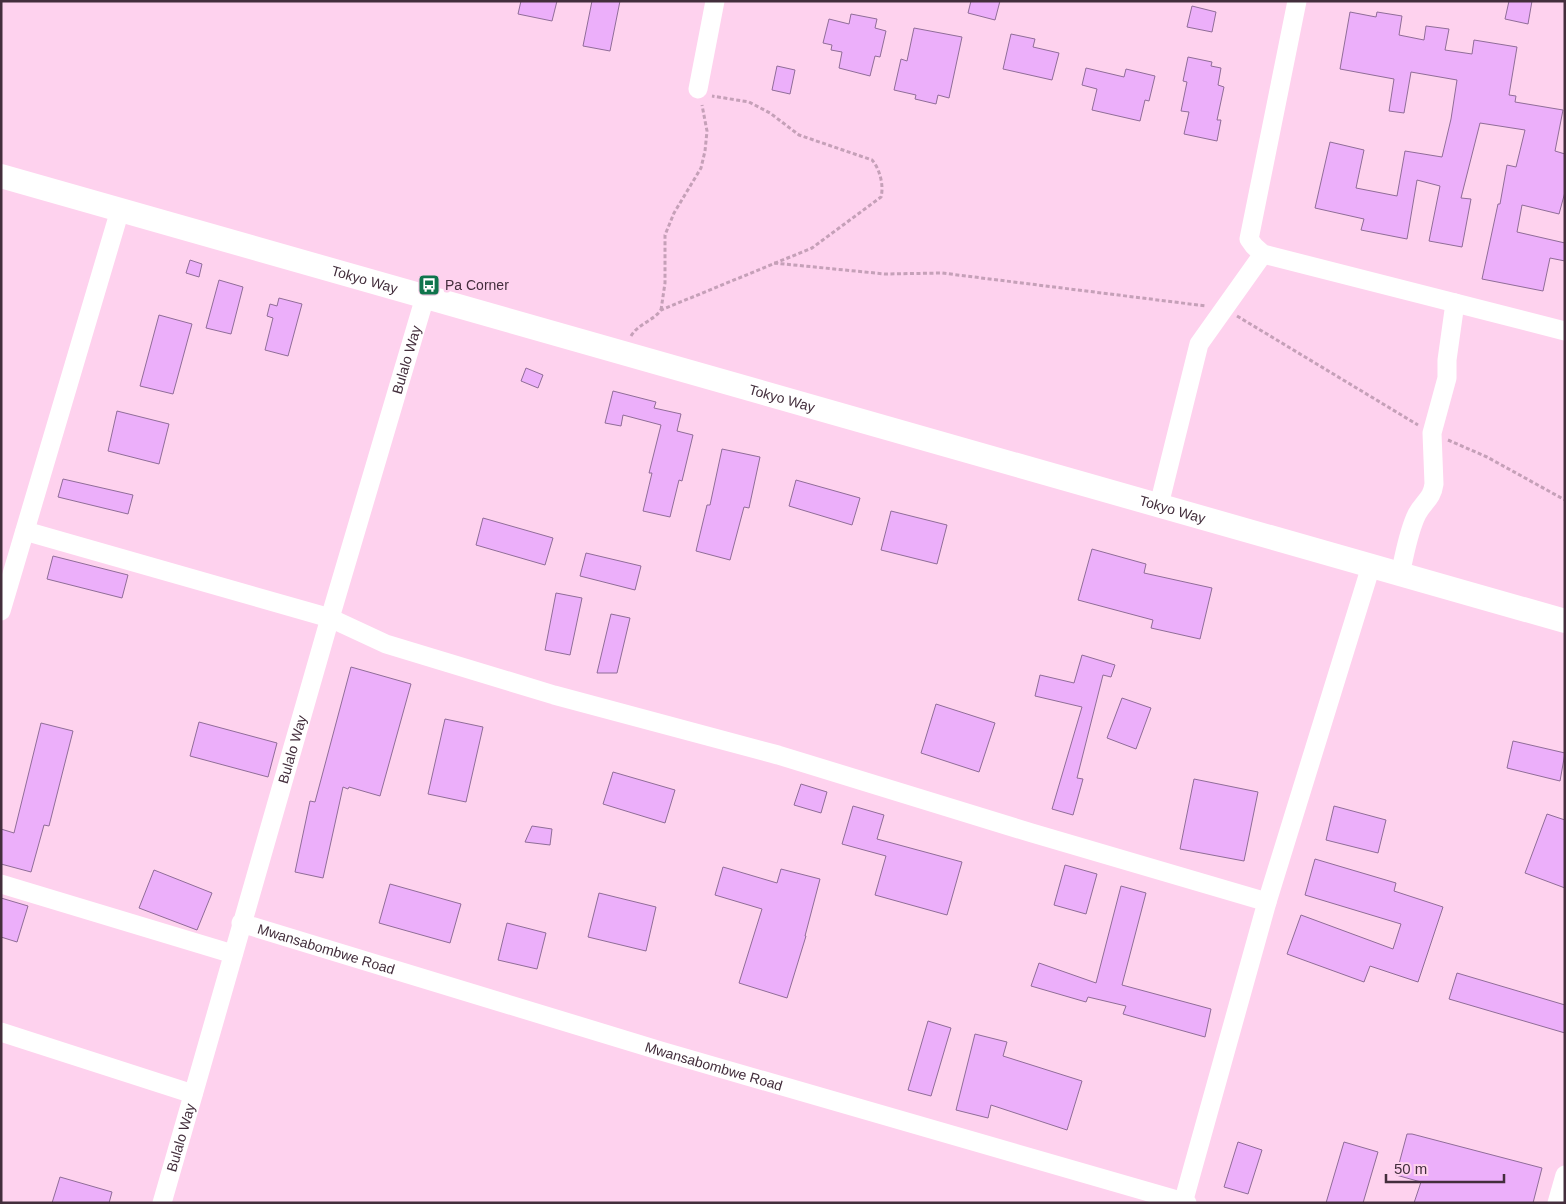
<svg xmlns="http://www.w3.org/2000/svg" width="1566" height="1204" font-family="Arial,sans-serif">
  <style>
    .building { fill: #ecaffa; stroke: #906d98 }
    .lines { fill: none; stroke-linecap: round; stroke-linejoin: round }
    .path { stroke: #c5a0b8; stroke-width: 3; stroke-dasharray: 4 2.5; stroke-linecap: butt }
    .minor { stroke: #fff; stroke-width: 19 }
    .tertiary { stroke: #fff; stroke-width: 24 }
    .labels { text-anchor: middle; stroke-width: 5; stroke-linejoin: round; paint-order: stroke }
    .street-label { font-size: 14px; fill: #432e3c; stroke: #fed2ee }
    .poi-label { font-size: 14px; fill: #432e3c; stroke: #fed2ee; text-anchor: start }
  </style>
  <rect width="100%" height="100%" fill="#fed2ee"/>
  <g class="building">
    <polygon points="521,1 557,1 552,21 518,14"/>
    <polygon points="592,1 620,1 610,51 583,46"/>
    <polygon points="971,1 1000,1 995,20 968,13"/>
    <polygon points="1509,1 1532,1 1528,24 1505,19"/>
    <polygon points="1192,6 1216,12 1212,32 1187,27"/>
    <polygon points="1350,12 1376,17 1377,12 1402,16 1399,35 1424,40 1426,26 1449,29 1445,50 1472,54 1474,40 1517,47 1509,95 1516,96 1515,102 1563,110 1555,151 1565,154 1565,192 1559,214 1522,205 1517,232 1565,243 1565,261 1550,258 1543,291 1482,279 1498,204 1500,204 1507,165 1516,167 1525,130 1480,123 1461,198 1471,199 1462,247 1429,241 1440,186 1417,180 1407,239 1361,230 1364,219 1315,208 1330,142 1364,150 1356,188 1397,196 1405,151 1442,157 1451,119 1457,80 1411,72 1404,113 1389,111 1394,79 1340,69"/>
    <polygon points="851,14 877,19 875,28 886,31 880,57 875,56 870,76 839,68 842,52 831,50 832,45 823,43 829,19 849,24"/>
    <polygon points="914,28 962,37 949,98 938,95 936,104 915,99 916,95 894,90 901,59 907,61"/>
    <polygon points="1011,34 1035,39 1033,47 1059,53 1052,80 1003,69"/>
    <polygon points="1188,57 1212,62 1211,66 1221,68 1218,85 1224,87 1217,120 1221,120 1217,141 1184,134 1189,112 1181,111 1187,82 1183,81"/>
    <polygon points="777,66 795,70 790,94 772,90"/>
    <polygon points="1086,68 1124,77 1126,69 1155,76 1149,101 1145,100 1140,121 1092,110 1097,89 1082,85"/>
    <polygon points="190,260 202,264 199,277 186,273"/>
    <polygon points="219,280 243,287 231,334 206,328"/>
    <polygon points="279,298 302,304 288,356 265,350 273,318 267,316 270,304 277,306"/>
    <polygon points="159,315 192,324 173,394 140,386"/>
    <polygon points="526,368 543,375 538,388 521,381"/>
    <polygon points="613,391 656,402 654,408 681,414 677,431 693,435 682,481 679,480 670,517 643,511 652,473 649,473 661,425 623,415 621,426 605,423"/>
    <polygon points="117,411 169,424 159,464 108,451"/>
    <polygon points="722,449 760,457 749,508 744,507 730,560 696,551 707,505 710,505"/>
    <polygon points="63,479 133,495 128,514 58,497"/>
    <polygon points="796,480 860,498 852,525 789,506"/>
    <polygon points="891,511 947,525 937,564 881,550"/>
    <polygon points="483,518 553,538 545,565 476,545"/>
    <polygon points="1092,549 1146,564 1144,573 1212,588 1200,639 1151,628 1153,620 1078,600"/>
    <polygon points="586,553 641,566 635,590 580,576"/>
    <polygon points="53,556 128,575 122,598 47,579"/>
    <polygon points="556,593 582,598 570,655 545,650"/>
    <polygon points="611,614 630,618 617,673 597,673"/>
    <polygon points="1082,655 1115,665 1111,677 1103,675 1077,778 1083,779 1073,815 1052,809 1082,707 1035,696 1040,675 1074,683"/>
    <polygon points="351,667 411,684 380,796 349,787 348,789 343,787 323,878 295,872 310,801 315,802"/>
    <polygon points="1122,698 1151,708 1136,749 1107,738"/>
    <polygon points="936,704 995,723 979,772 921,753"/>
    <polygon points="445,719 483,727 466,802 428,794"/>
    <polygon points="199,722 277,743 268,777 190,756"/>
    <polygon points="41,723 73,731 49,826 44,825 31,872 1,864 1,829 14,833"/>
    <polygon points="1513,741 1565,753 1560,781 1507,768"/>
    <polygon points="613,772 675,790 665,823 603,804"/>
    <polygon points="1194,779 1258,792 1244,861 1180,849"/>
    <polygon points="801,784 827,792 821,813 794,805"/>
    <polygon points="853,806 884,815 877,839 962,862 947,915 875,895 886,856 842,844"/>
    <polygon points="1334,806 1386,820 1378,853 1326,840"/>
    <polygon points="1547,814 1565,820 1565,888 1525,873"/>
    <polygon points="532,826 552,829 550,845 525,842"/>
    <polygon points="1315,859 1396,883 1394,891 1443,907 1418,982 1370,966 1364,982 1287,954 1301,915 1393,949 1401,924 1305,895"/>
    <polygon points="1065,865 1097,874 1086,914 1054,905"/>
    <polygon points="723,867 777,883 781,869 820,879 805,936 806,936 787,998 739,983 762,909 715,895"/>
    <polygon points="154,870 212,893 197,930 139,908"/>
    <polygon points="390,884 461,904 450,943 379,923"/>
    <polygon points="1121,886 1146,893 1122,985 1211,1009 1205,1037 1123,1014 1126,1006 1088,997 1086,1002 1031,986 1039,963 1096,983"/>
    <polygon points="599,893 656,907 646,951 588,937"/>
    <polygon points="1,898 28,906 17,942 1,937"/>
    <polygon points="507,923 546,933 537,969 498,960"/>
    <polygon points="1457,973 1565,1005 1565,1033 1449,999"/>
    <polygon points="928,1021 951,1028 931,1096 908,1090"/>
    <polygon points="975,1034 1007,1042 1003,1056 1082,1081 1067,1130 991,1105 988,1118 956,1110"/>
    <polygon points="1407,1134 1412,1134 1542,1168 1533,1203 1414,1203 1421,1182 1396,1175"/>
    <polygon points="1238,1142 1262,1150 1248,1194 1224,1187"/>
    <polygon points="1344,1142 1378,1152 1363,1203 1326,1203"/>
    <polygon points="60,1177 112,1192 109,1203 52,1203"/>
  </g>
  <g class="lines">
    <g class="path">
      <polyline points="774,263 885,274 942,273 1206,306"/>
      <polyline points="661,310 665,283 665,235 674,213 701,168 705,151 707,131 702,105"/>
      <polyline points="1237,316 1418,425"/>
      <path d="M631,336c7,-12 22,-15 30,-26l151,-62 69,-51c3,-11 -1,-28 -9,-37l-73,-25 -29,-22 -21,-11 -37,-6"/>
      <polyline points="1448,440 1487,457 1565,500"/>
    </g>
    <g class="minor">
      <polyline points="1297,1 1249,239 1254,246 1263,254 1565,331"/>
      <polyline points="698,89 715,1"/>
      <polyline points="1159,505 1199,344 1263,254"/>
      <polyline points="25,531 330,618 386,644 554,695 778,755 1032,833 1267,902"/>
      <path d="M1400,574c5,-20 8,-42 17,-60 7,-13 15,-15 17,-30l-2,-51 15,-55v-18l8,-57"/>
      <polyline points="1,611 120,210"/>
      <polyline points="1,884 233,954"/>
      <path id="s1" d="M241,923l420,128 526,152"/>
      <polyline points="1,1032 193,1094"/>
      <path id="s2" d="M162,1203l168,-585 95,-321"/>
      <polyline points="1183,1203 1267,902 1371,566"/>
      <polyline points="1557,1203 1565,1175"/>
    </g>
    <path class="tertiary" id="s3" d="M1,176l1564,445"/>
  </g>
  <defs>
    <g id="bus-square" transform="scale(1.125)"><rect x="-9" y="-9" width="18" height="18" rx="4" fill="#0f744c" stroke="#fed2ee"/><path d="M-5-6H5V4H4V6H2V4H-2V6H-4V4H-5ZM-3.5-4V0h7V-4ZM-3.5 1.2v1.5H-2V1.2ZM2 1.2v1.5H3.5V1.2Z" fill="#fff"/></g>
  </defs>
  <g fill-rule="evenodd">
    <use href="#bus-square" x="429" y="285"/>
  </g>
  <g class="labels">
    <g class="street-label">
      <text dy="5" stroke="none"><textPath href="#s3" startOffset="378">Tokyo Way</textPath></text>
      <text dy="5" stroke="none"><textPath href="#s2" startOffset="878">Bulalo Way</textPath></text>
      <text dy="5" stroke="none"><textPath href="#s3" startOffset="812">Tokyo Way</textPath></text>
      <text dy="5" stroke="none"><textPath href="#s3" startOffset="1218">Tokyo Way</textPath></text>
      <text dy="5" stroke="none"><textPath href="#s2" startOffset="472">Bulalo Way</textPath></text>
      <text dy="5" stroke="none"><textPath href="#s1" startOffset="89">Mwansabombwe Road</textPath></text>
      <text dy="5" stroke="none"><textPath href="#s1" startOffset="494">Mwansabombwe Road</textPath></text>
      <text dy="5" stroke="none"><textPath href="#s2" startOffset="68">Bulalo Way</textPath></text>
    </g>
    <g class="poi-label">
      <text x="445" y="290">Pa Corner</text>
    </g>
  </g>
  <rect width="1566" height="1204" fill="none" stroke="#432e3c" stroke-width="5"/>
  <path d="M1386 1174v8h118v-8" fill="none" stroke="#432e3c" stroke-width="2.5"/>
  <text x="1394" y="1174" font-size="15" fill="#432e3c" stroke="#fed2ee" stroke-width="4" paint-order="stroke">50 m</text>
</svg>
